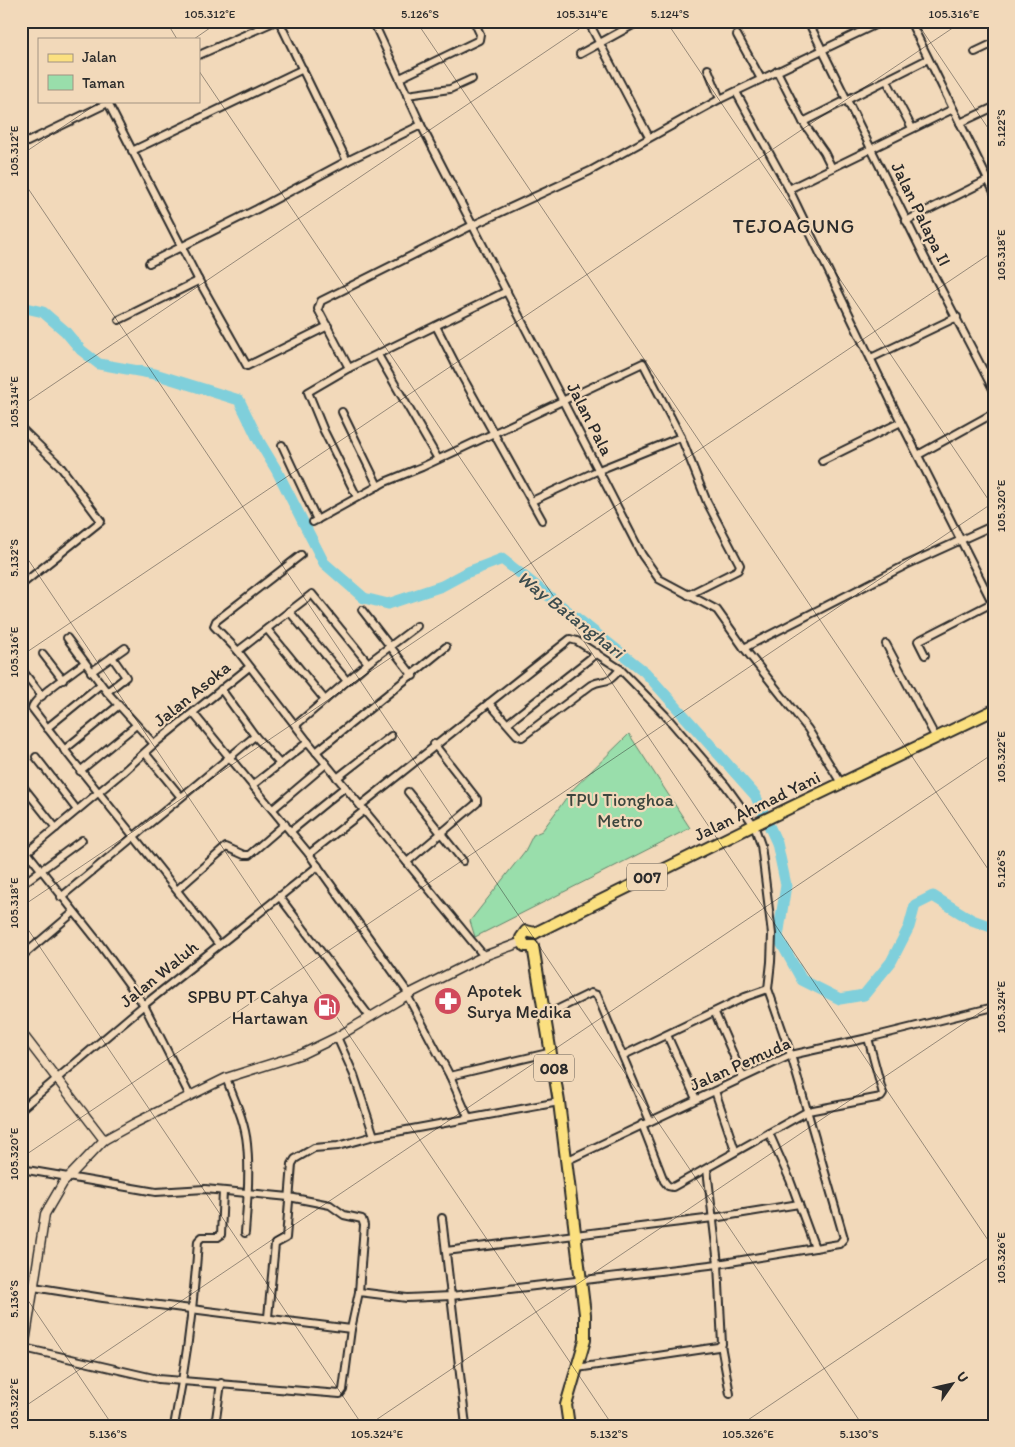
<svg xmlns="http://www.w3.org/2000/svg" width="1015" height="1447" font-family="Itim,sans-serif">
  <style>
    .green { fill: #99deab; stroke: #62846b }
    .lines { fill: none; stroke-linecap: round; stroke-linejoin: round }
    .river { stroke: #7fcfdb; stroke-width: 11 }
    .minor-casing { stroke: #2b2b2b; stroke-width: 10 }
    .tertiary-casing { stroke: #2b2b2b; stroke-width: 11 }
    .primary-casing { stroke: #2b2b2b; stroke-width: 14 }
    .minor { stroke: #f2d9ba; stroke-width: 6 }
    .tertiary { stroke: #f2d9ba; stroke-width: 8 }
    .primary { stroke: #fbe080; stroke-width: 10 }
    .ticks { fill: none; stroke: #2b2b2b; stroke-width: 1; stroke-opacity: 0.45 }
    .labels { text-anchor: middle; stroke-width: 4.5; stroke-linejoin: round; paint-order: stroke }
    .shield { fill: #f2d9ba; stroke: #675f56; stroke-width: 1 }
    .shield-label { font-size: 16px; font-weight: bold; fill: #2b2b2b }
    .street-label { font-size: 18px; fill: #2b2b2b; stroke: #f2d9ba }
    .park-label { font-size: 18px; fill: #3c463e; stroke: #f2d9ba }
    .poi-label { font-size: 18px; fill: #2b2b2b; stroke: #f2d9ba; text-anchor: start }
    .water-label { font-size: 19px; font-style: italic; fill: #3c4c4e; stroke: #f2d9ba }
    .quarter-label { font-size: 20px; letter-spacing: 1px; fill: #2b2b2b; stroke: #f2d9ba }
    .neatline { fill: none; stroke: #2b2b2b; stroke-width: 2 }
    .ticks-label { font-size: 12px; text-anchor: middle; fill: #2b2b2b }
  </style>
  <rect width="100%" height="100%" fill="#f2d9ba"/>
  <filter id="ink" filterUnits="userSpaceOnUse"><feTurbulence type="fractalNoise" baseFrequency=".02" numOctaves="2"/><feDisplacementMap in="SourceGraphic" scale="10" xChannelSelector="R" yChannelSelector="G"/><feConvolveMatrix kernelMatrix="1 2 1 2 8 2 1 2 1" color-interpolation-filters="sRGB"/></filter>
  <g filter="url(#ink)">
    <polygon class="green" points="629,734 690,828 475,937 470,921 525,851 533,835 542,831 572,790"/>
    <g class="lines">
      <polyline class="river" points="21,307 43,312 65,331 81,350 99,364 155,374 239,400 259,441 277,471 324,563 364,598 388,604 442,586 468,572 502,559 645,672 755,795 777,843 786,885 778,937 802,980 840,999 864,995 891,962 909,927 915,905 933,896 972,920 994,928"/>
      <g class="minor-casing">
        <g id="minor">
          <polyline points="279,21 347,161"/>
          <polyline points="373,21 421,125 642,555 659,579 717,610 744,648 808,729 841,783"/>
          <polyline points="588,21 649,137"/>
          <polyline points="808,21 925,258 994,391"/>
          <polyline points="910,21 994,192"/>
          <polyline points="737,35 761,79"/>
          <polyline points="975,52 994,43"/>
          <polyline points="580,54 640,21"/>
          <polyline points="199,55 276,21"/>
          <polyline points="708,69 720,99"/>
          <polyline points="777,71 803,122 824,152 832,168"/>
          <polyline points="400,78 479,40 480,34 474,21"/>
          <polyline points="887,81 912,128"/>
          <polyline points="736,92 789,189 901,422 994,606"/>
          <polyline points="407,95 450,89 472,79"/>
          <polyline points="108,103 198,279 196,282 119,320"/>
          <polyline points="803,122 928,59"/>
          <polyline points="960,123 994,107"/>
          <polyline points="21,145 110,102"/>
          <polyline points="132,151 303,69"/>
          <polyline points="789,189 953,109"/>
          <polyline points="906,221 988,180"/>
          <polyline points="149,263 257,209 347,161 421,125"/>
          <polyline points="198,279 247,366 328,326"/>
          <polyline points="436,326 458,369 542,520"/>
          <polyline points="378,355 438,459"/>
          <polyline points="871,358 957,317"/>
          <polyline points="349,368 318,309 321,301 473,225 590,171 720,99 883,21"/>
          <polyline points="985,373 994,368"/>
          <polyline points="342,412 378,486"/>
          <polyline points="21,428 60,466 101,521 21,585"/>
          <polyline points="282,445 317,520"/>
          <polyline points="918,455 994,413"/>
          <polyline points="822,461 901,422"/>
          <polyline points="357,497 324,431 308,392 349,368 507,291"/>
          <polyline points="532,501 599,470 681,437"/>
          <polyline points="313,522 385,482 422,467 643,363 681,437 707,502 740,565 738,570 688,595"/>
          <polyline points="301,555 216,621 214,626 238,651 308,742 484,956"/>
          <polyline points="362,610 413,676"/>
          <polyline points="289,611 347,681"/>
          <polyline points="267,629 325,700"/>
          <polyline points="67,638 107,692 154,744"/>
          <polyline points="886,644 936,738"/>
          <polyline points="744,648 906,565 994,525"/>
          <polyline points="238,651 312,594 368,663"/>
          <polyline points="43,654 63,680"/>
          <polyline points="925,655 918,641 992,603"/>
          <path d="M84,663c-11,9 -50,34 -52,45 61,80 126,156 187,237"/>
          <polyline points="22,670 42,696"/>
          <polyline points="91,672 125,648"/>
          <polyline points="221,689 255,736 280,764"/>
          <polyline points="107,692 126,677 112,657"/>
          <polyline points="193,713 309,854 409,994"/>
          <polyline points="508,723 597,653"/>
          <polyline points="296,725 368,663 417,626"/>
          <polyline points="47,728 100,685"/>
          <polyline points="64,750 118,706"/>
          <polyline points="316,752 446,647"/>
          <polyline points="145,753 181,797"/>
          <polyline points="36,757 77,810"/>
          <polyline points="80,771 135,726"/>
          <polyline points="337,778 391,736"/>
          <polyline points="21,784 56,828"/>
          <polyline points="254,784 308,742"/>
          <polyline points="408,792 463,861"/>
          <path d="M361,805l128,-102 28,32 5,2 69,-52c14,-7 16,1 29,-16"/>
          <polyline points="273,809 326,764"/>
          <polyline points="291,831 345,787"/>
          <polyline points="309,854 365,810"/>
          <polyline points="407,862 477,803 477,799 434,744"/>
          <polyline points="21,885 82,840"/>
          <polyline points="177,890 226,847 244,855 249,855 285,824"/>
          <polyline points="279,896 370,1017"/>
          <polyline points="61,897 255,736"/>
          <polyline points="21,957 74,912"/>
          <polyline points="407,995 450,1076 468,1117"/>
          <polyline points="715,1013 743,1077"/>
          <polyline points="546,1015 591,993 597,995 650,1121"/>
          <polyline points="667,1035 696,1099"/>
          <polyline points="337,1037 354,1075 374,1136"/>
          <polyline points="624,1055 745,997 768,989"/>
          <polyline points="450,1076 552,1052"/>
          <path d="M226,1078c8,21 19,43 21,66 3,30 0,60 -2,89"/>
          <polyline points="715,1091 735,1150"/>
          <polyline points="190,1096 144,1005 96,939 27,852 123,772 154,744 248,668"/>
          <polyline points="21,1109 144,1005 318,866"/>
          <polyline points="642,1124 664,1181 668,1186 673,1187 808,1111 881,1097 883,1094 868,1038"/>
          <polyline points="769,1133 790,1180 815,1248"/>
          <polyline points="566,1161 791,1055 868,1038 994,1007"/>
          <polyline points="21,1169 156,1192 205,1189 289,1197 330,1205 344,1215 362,1219 364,1225 359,1292 351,1329 343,1390 340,1394 158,1379 24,1348"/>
          <polyline points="442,1218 466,1426"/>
          <polyline points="446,1251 713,1218 799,1204"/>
          <polyline points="21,1285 103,1298 351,1329"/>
          <polyline points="359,1292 407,1298 451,1296 718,1264 839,1244 844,1238 791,1055 768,989 771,962 772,934 761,845 754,825 726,786 665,715 620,669 577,641 570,639 489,703"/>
          <polyline points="268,1317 275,1244 286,1238 292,1164 295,1159 314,1148 338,1146 374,1136 559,1102"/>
          <polyline points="721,1345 730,1394"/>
          <polyline points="577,1368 718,1347 722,1344 718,1264 707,1169"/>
          <path d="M174,1426c12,-61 20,-123 24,-185l4,-4h16l3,-2 2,-44"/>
          <polyline points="215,1426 221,1383"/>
        </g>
      </g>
      <g class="tertiary-casing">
        <g id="tertiary">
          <polyline points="21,1032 104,1140"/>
          <polyline points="21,1368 45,1214 63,1183 104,1140 135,1123 226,1078 302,1054 337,1037 409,994 484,956 522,942"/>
        </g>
      </g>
      <g class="primary-casing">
        <g id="primary">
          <polyline points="535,933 754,825 994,710"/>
          <polyline points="533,946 559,1102 585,1314 585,1340 566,1405 569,1426"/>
          <polyline points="533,946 525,946 521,938 526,931 535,933"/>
        </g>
      </g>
      <use href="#minor" class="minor"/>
      <use href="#tertiary" class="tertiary"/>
      <use href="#primary" class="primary"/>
    </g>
  </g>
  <path class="ticks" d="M166,21l11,18M416,21l578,857M666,21l328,487M916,21l78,116M194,39l26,-18M199,71l795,1178M21,155l80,-54M21,178l842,1248M21,406l570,-385M21,549l592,877M21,656l942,-635M21,907l973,-656M21,919l342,507M21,1158l973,-656M21,1290l92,136M21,1409l973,-656M367,1426l627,-423M739,1426l255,-172"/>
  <defs>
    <g id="pharmacy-disc" transform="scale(1.4375)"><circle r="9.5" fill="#d1495b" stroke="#f2d9ba"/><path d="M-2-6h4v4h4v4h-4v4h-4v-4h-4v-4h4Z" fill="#fff"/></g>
    <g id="fuel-disc" transform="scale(1.4375)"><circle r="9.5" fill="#d1495b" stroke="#f2d9ba"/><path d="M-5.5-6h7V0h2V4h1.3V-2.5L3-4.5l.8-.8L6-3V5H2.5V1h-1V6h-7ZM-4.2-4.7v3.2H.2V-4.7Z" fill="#fff"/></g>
  </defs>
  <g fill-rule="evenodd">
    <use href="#pharmacy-disc" x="448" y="1001"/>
    <use href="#fuel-disc" x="327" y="1007"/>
  </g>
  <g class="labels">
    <g class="shield">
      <rect x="627" y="863.5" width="40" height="27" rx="4"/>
      <rect x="534" y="1054.5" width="40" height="27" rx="4"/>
    </g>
    <g class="shield-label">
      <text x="647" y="883">007</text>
      <text x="554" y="1074">008</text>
    </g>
    <g class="street-label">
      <text transform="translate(921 214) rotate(64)" y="6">Jalan Palapa II</text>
      <text transform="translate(590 419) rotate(63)" y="6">Jalan Pala</text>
      <text transform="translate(192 694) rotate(-39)" y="6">Jalan Asoka</text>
      <text transform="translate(757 806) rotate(-26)" y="6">Jalan Ahmad Yani</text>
      <text transform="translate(159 974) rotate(-39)" y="6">Jalan Waluh</text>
      <text transform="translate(740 1064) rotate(-24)" y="6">Jalan Pemuda</text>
    </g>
    <g class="park-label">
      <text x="620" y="806">TPU Tionghoa<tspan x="620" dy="21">Metro</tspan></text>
    </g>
    <g class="poi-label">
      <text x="467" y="997">Apotek<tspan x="467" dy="21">Surya Medika</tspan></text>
      <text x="308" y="1003" text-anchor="end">SPBU PT Cahya<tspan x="308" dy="21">Hartawan</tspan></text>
    </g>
    <g class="water-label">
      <text transform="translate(571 614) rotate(38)" y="7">Way Batanghari</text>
    </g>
    <g class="quarter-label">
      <text x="794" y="233">TEJOAGUNG</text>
    </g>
  </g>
  <rect width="1015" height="1447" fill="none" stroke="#f2d9ba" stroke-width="55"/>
  <rect x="38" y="38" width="162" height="65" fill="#f2d9ba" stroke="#a29381"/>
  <rect x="48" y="54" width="25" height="8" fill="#fbe080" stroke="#a29381"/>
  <text x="82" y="62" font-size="15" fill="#2b2b2b">Jalan</text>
  <rect x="48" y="75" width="25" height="15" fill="#99deab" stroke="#a29381"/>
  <text x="82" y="88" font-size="15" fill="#2b2b2b">Taman</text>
  <g transform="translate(952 1384) rotate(56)" stroke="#f2d9ba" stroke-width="4" paint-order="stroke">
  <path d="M0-4L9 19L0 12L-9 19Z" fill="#2b2b2b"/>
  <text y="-8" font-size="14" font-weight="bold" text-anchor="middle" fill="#2b2b2b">U</text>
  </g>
  <rect x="28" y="28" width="960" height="1392" class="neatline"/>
  <g class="ticks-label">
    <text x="210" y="18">105.312°E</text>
    <text x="420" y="18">5.126°S</text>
    <text x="582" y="18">105.314°E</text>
    <text x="670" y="18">5.124°S</text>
    <text x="954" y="18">105.316°E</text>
    <text transform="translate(1001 128) rotate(-90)" y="4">5.122°S</text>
    <text transform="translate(14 151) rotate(-90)" y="4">105.312°E</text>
    <text transform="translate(1001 255) rotate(-90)" y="4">105.318°E</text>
    <text transform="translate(14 402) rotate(-90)" y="4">105.314°E</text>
    <text transform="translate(1001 506) rotate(-90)" y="4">105.320°E</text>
    <text transform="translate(14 558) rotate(-90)" y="4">5.132°S</text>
    <text transform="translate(14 652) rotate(-90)" y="4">105.316°E</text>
    <text transform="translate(1001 757) rotate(-90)" y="4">105.322°E</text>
    <text transform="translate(1001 869) rotate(-90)" y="4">5.126°S</text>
    <text transform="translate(14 903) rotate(-90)" y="4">105.318°E</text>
    <text transform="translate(1001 1007) rotate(-90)" y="4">105.324°E</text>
    <text transform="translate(14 1154) rotate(-90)" y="4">105.320°E</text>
    <text transform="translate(1001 1258) rotate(-90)" y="4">105.326°E</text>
    <text transform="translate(14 1299) rotate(-90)" y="4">5.136°S</text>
    <text transform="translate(14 1404) rotate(-90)" y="4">105.322°E</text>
    <text x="108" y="1438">5.136°S</text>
    <text x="377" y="1438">105.324°E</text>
    <text x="609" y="1438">5.132°S</text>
    <text x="748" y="1438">105.326°E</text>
    <text x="859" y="1438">5.130°S</text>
  </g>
</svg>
